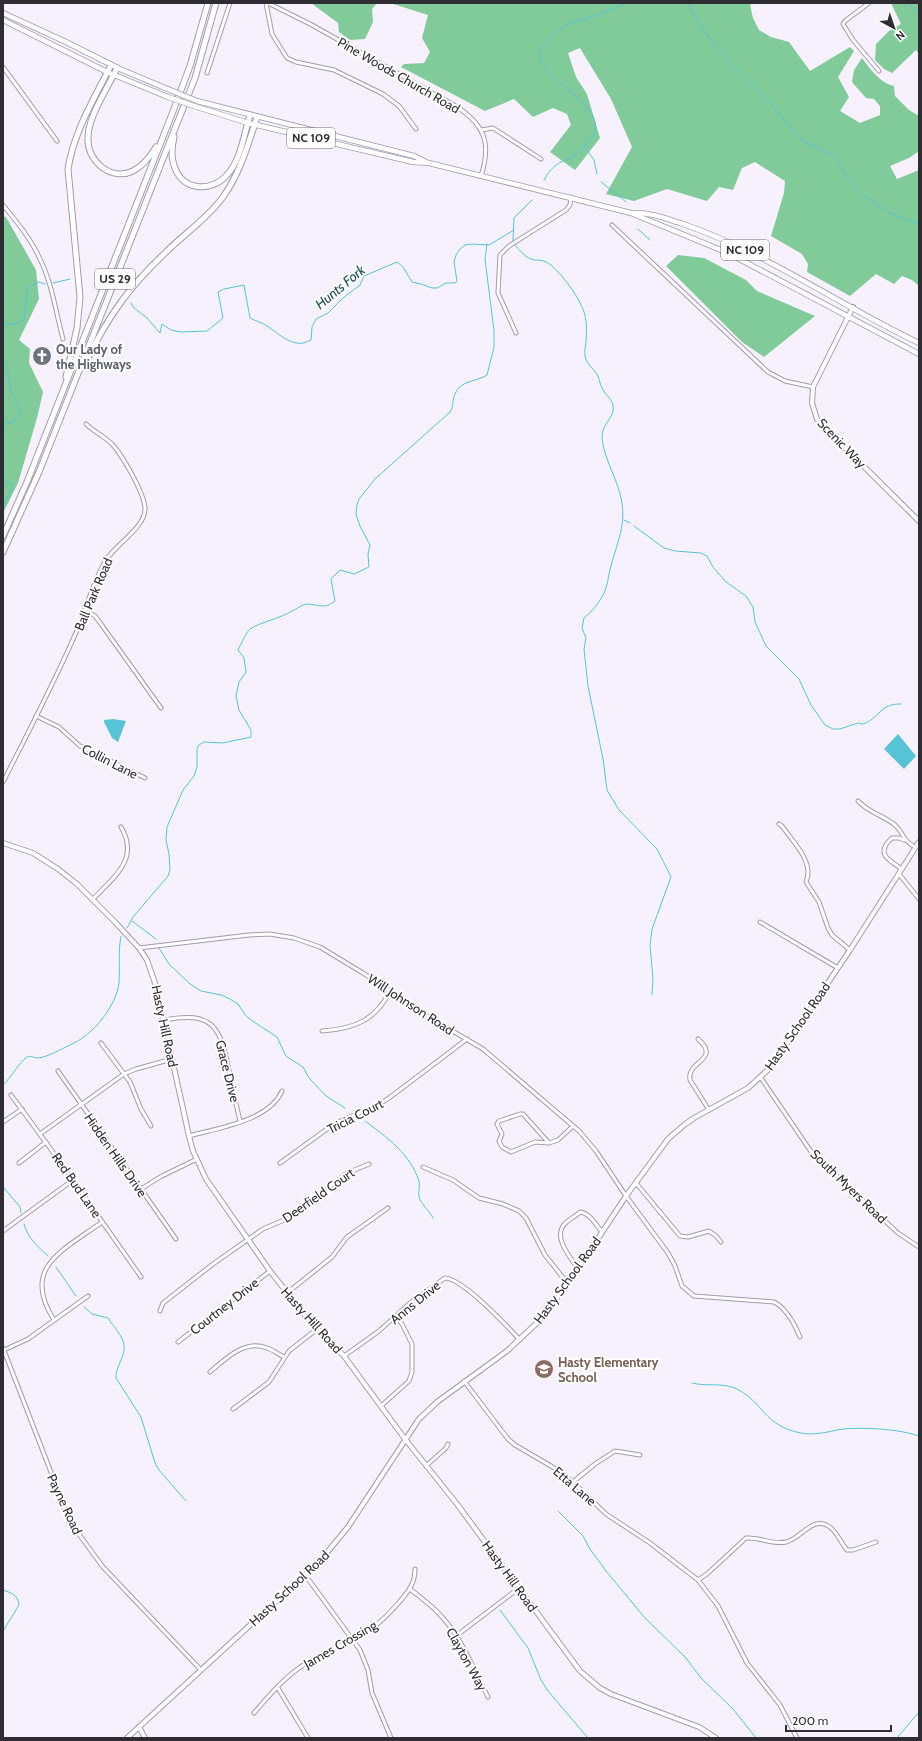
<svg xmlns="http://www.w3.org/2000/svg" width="922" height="1741" font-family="Cabin,sans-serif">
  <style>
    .forest { fill: #81cb9a }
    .water { fill: #56c4d6 }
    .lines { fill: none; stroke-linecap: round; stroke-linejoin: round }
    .stream { stroke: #56c4d6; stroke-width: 1 }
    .street-casing { stroke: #a39aac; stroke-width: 5 }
    .secondary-casing { stroke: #a39aac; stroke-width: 6 }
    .primary-casing { stroke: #a39aac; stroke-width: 6 }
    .highway-casing { stroke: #a39aac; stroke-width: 7 }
    .street { stroke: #fff; stroke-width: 3 }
    .secondary { stroke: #fff; stroke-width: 4 }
    .primary { stroke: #fff; stroke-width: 4.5 }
    .highway { stroke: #fff; stroke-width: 5 }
    .primary-bridge-casing { stroke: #a39aac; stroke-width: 6; stroke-linecap: butt }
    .primary-bridge { stroke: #fff; stroke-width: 4.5 }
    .labels { text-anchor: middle; stroke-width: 4; stroke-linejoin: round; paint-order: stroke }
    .shield { fill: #fff; stroke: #6e6b70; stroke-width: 1 }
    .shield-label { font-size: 12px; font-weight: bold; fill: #302c33 }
    .street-label { font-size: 13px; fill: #302c33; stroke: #fff }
    .worship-label { font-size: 13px; font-weight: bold; fill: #5b616d; stroke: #fff; text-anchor: start }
    .education-label { font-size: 13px; font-weight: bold; fill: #785e54; stroke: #fff; text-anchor: start }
    .water-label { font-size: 14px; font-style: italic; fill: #1f4f57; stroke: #fff }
  </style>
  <rect width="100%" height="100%" fill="#f7f1fd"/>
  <g class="forest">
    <polygon points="311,3 377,3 372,9 373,22 365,39 350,40 339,32 338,23"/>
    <path d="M390,3h362l-2,2 3,13 6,12 12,7 18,5 21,29 40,-24 4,4 -16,26 11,20 -9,14 20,12 20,-8v-9l-6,-7 -8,-1 -14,-16 2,-12 8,-12c8,11 18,25 32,28l1,10 14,14 10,6v35l-10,7 -19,8 7,13 22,-9v116l-7,-6 -10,-4 -8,8 -18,-10 -26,22 -43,-24 1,-8 -6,-10 -31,-18 13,-43 1,-12 -30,-19 -13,6 -9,22 -14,-3 -12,14 -40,-12 -33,12 -28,-7 26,-47 -21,-48 -31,-51 -12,5 8,24 11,17 13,44 -25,32 -25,-18 21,-27 -4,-11 -14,-6 -20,9 -19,-18 -29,12 -84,-44 3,-3 20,-1 6,-11 -8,-14 6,-23z"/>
    <polygon points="891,3 919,3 919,54 916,50 892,73 884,69 875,60 876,44 889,31 901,24"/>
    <polygon points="3,216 6,217 36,270 39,299 19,340 30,349 29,363 43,392 37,418 18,483 3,513"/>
    <polygon points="678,255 704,258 746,280 757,291 815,316 764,357 742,342 666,266"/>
  </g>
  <g class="water">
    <polygon points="113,719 126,721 118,742 112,738 104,722 104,720"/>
    <polygon points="898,734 916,756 904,769 884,749"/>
  </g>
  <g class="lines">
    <g class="stream">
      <path d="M688,3c18,39 50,68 80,98 12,12 20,28 34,39 9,6 20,8 29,15 9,6 11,16 17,24 13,18 50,42 71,44"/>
      <polyline points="907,3 919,14"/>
      <polyline points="584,146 594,160 597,174"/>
      <path d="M544,180c3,-5 6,-10 11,-14 5,-5 13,-6 19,-10 4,-3 18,-17 20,-22 13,-31 -62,-57 -54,-83 1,-3 5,-7 7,-10 9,-9 18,-17 30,-20 17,-4 33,-11 49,-18"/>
      <polyline points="601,182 626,202"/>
      <polyline points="638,229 650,240"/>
      <polyline points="513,241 514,218 532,200"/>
      <path d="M515,245c5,6 11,13 19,15 3,0 8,0 12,2 9,3 30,31 34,41 7,12 7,24 6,38 0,5 -2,10 -1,15 2,9 9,13 13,20 2,6 3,12 7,17 3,4 7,7 8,12 3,12 -12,19 -11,33 2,21 15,40 19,60 6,25 -4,45 -10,68 -3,10 -3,20 -8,29 -5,9 -11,17 -19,23l-2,10 4,10 -2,11 4,37 15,73 4,31 12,20 38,39 14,28 -19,52 -2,16 3,34 -1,16"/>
      <polyline points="53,283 70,279"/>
      <path d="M131,303l3,5 13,10 13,15 2,-9 9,6 10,2 26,-1 16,-13 -5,-26 6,-3 20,-4 6,33c5,3 12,4 17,8 14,9 27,24 44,14l1,-13 4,-8 12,-6 15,-15 17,-13 4,-9 33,-14 6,5 9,15 9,2 11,4h5l9,-5h9l2,-2 -3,-19 2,-7 4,-6 5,-4 7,-1 17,1 25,-15"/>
      <polyline points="3,325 15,324 24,320 27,289 38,282 45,284"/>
      <path d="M3,362c8,9 5,16 7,27 2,9 10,15 10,26l-8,7 -9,3"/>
      <polyline points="3,479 10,483 12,487 3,506"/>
      <polyline points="624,520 630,523"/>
      <path d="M634,526l30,22 11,3 26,2 6,3 6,11 13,15 20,14 7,11 2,15 11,24 33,33 12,26 14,20 8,4h7l18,-6 5,1c16,-5 17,-21 38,-20"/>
      <polyline points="132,921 156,939"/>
      <path d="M127,928l6,-11 35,-41 2,-6 -1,-16 -3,-14 1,-13 16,-37 11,-14 3,-9v-19l2,-3 5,-3 19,1 28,-6v-7l-12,-20 -3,-14 3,-14 7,-10 -2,-14 -6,-8c2,-4 9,-19 12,-21 11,-7 31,-11 42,-18 5,-2 9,-6 14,-7 11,0 19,6 29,-3l-4,-22 9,-9 14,4 15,-7 -1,-13 2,-9 -10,-19 -4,-12 1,-9 2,-6 16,-20 75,-67c4,-6 2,-12 5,-18 5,-14 22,-12 32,-19l7,-28v-16l-9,-72 2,-15"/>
      <polyline points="159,948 169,964 190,984 201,991 221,995 230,999 238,1004 246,1016 254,1022 277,1037 286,1056 303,1067 309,1078 326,1096 345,1108"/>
      <path d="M3,1085c8,-7 16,-23 24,-28 4,-2 7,1 11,1 10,-1 23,-9 32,-13 22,-9 47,-39 49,-63 1,-16 -1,-31 2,-46"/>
      <path d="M365,1121c23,17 45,33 54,60 1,6 -1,11 0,16 2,8 11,14 14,21"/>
      <polyline points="3,1187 20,1207 21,1213"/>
      <path d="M24,1224c3,13 14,23 24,32"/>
      <polyline points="56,1267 76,1296"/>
      <path d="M84,1307l8,7 16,4c5,8 15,18 16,27 2,11 -9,22 -8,33l25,39 14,46 4,7 27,31"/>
      <path d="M692,1383c15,4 30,-1 45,6 27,14 27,37 64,44 14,3 29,-2 42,-4 21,-2 57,0 76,7"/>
      <polyline points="558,1511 583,1536 590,1549 606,1571 645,1618 686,1658 701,1678 733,1709 756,1738"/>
      <path d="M3,1590c9,3 15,5 16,15l-16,26"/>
      <polyline points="500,1610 528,1648 541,1680 548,1691 588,1738"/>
      <polyline points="897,1738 919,1712"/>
    </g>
    <g class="street-casing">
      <g id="street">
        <polyline points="266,3 272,34 287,58 296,62 334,70 383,94 399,106 416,129"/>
        <path d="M268,3l44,22 147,83c27,19 32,37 22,68"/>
        <polyline points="869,3 845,21 843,24 853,40 879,71"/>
        <polyline points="3,67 57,141"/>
        <polyline points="207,73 230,3"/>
        <polyline points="481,130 493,128 541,159"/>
        <path d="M3,205c14,17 28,34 37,54 12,24 16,54 23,80"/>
        <polyline points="612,225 768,372 785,381 813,387"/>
        <polyline points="516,333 498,293 500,255 509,246 566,210 570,205 571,197"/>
        <polyline points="86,610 95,616 101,624 161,708"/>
        <polyline points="36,716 59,727 80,746 145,778"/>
        <path d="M3,782c25,-49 50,-97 72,-147 11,-24 17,-52 31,-75 10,-16 40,-33 39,-52 -1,-15 -22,-52 -33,-64 -8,-8 -18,-12 -26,-20"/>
        <path d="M858,801c11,12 25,14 37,24 9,8 6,14 20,22"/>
        <path d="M779,824l3,2c10,15 33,36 24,56l13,20 9,26 4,7 18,15"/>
        <path d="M902,869c-14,-9 -27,-16 -10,-31h7l5,2"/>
        <polyline points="899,874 919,899"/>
        <path d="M93,899c21,-22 47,-40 28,-72"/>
        <polyline points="760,922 838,968"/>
        <path d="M139,948l110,-13 21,-1 24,4 26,9 43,26 64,43 56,33 96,82 17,20 30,45 42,57 7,13 7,20 12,10 80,6c12,6 21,23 26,35"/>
        <path d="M164,1020c49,-9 56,6 65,50 3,17 7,34 11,51"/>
        <path d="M322,1031c32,-2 54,-11 68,-40"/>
        <path d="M698,1039c24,21 -12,22 -8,41l19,30"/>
        <polyline points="101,1043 130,1082 141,1109 151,1126"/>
        <polyline points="58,1071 176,1239"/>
        <polyline points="761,1078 812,1153 898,1233 919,1247"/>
        <polyline points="11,1095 61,1163 141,1277"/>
        <polyline points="3,1122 22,1109"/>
        <polyline points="40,1134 124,1074 136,1069 172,1059"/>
        <path d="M189,1136c29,-8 80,-15 93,-45"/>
        <polyline points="549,1143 523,1114 520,1114 499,1121 497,1124 502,1134 499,1141 502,1147 511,1152 535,1142 549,1143 558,1140 573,1126"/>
        <polyline points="19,1163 46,1142"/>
        <polyline points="280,1163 327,1129 344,1119 375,1107 389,1098 467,1039"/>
        <polyline points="423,1167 453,1180 479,1198 503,1204 519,1211 526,1218 545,1255 568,1284"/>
        <polyline points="636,1183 680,1236 688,1237 709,1231 716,1236 721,1242"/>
        <polyline points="141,1189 160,1177 197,1159"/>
        <polyline points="3,1231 73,1180"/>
        <path d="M578,1269c-7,-11 -24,-30 -15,-43 4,-6 12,-9 17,-14 10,1 16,13 22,20"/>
        <polyline points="287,1293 332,1257 347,1237 388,1208"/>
        <polyline points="160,1311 163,1303 213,1264 263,1229 291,1217 347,1173 369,1164"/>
        <path d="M54,1320c-34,-53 10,-70 48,-98"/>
        <polyline points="178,1342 270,1271"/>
        <polyline points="3,1348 66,1511 78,1533 103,1567 201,1670"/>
        <polyline points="4,1350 28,1339 88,1296"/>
        <path d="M344,1356l35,-25 31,-28 35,-25c18,1 62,48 75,62"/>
        <path d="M210,1372c15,-13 35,-33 57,-24 6,2 11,6 17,9"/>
        <polyline points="464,1381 508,1439 515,1445 556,1469 573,1482 606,1514 650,1543 698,1580 718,1606 747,1663 780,1705 797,1738"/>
        <polyline points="381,1406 409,1381 412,1372 412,1344 402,1324 395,1316"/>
        <polyline points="233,1409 269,1382 289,1351 317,1329"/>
        <polyline points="426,1466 446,1448 448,1444"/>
        <polyline points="573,1482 595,1464 615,1451 640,1455"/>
        <polyline points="306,1576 360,1650 368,1670 372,1693 391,1738"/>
        <path d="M698,1580l9,-6 39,-36c14,-1 26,7 40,4 15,-3 28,-29 45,-14 7,6 10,15 16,22h6l23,-8"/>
        <path d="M410,1589c11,9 23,17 32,28 20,21 33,55 46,80"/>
        <polyline points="456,1636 519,1588"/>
        <polyline points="278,1688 308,1738"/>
        <path d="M254,1713c14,-16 28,-33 45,-45 23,-16 49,-25 73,-40 11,-7 21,-19 30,-29 8,-10 13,-17 13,-30"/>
      </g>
    </g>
    <g class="secondary-casing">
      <g id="secondary">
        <polyline points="853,307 813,387 812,403 817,419 822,425 919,521"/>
        <polyline points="3,843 33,853 58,869 77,884 115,922 139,948 147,960 156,986 189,1136 193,1151 206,1179 270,1271 308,1319 344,1356 405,1439 457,1504 580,1671 600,1688 611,1694 699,1727 716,1738"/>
        <polyline points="139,1727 145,1738"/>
        <polyline points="127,1738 320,1561 348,1527 419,1419 437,1402 507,1351 539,1321 568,1284 626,1196 668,1139 684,1125 694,1118 748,1088 771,1067 850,950 919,842"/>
      </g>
    </g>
    <g class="primary-casing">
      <g id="primary">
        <polyline points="3,13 66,42 120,69 170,90"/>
        <polyline points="3,20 107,72 168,97"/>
        <polyline points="197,101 414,156 426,162"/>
        <polyline points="194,106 248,123 413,162 429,163 631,213 728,253 919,354"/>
        <path d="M633,213c17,-1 34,6 50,11 84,29 156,81 236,119"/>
      </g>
    </g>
    <g class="highway-casing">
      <g id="highway">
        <path d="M117,68c-9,20 -31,51 -29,73 1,22 24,40 45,30 10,-5 17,-14 23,-24"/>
        <path d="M174,137c-2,9 -3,20 0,28 7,26 37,28 53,10 14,-15 17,-41 23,-60"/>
        <path d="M86,362c22,-46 43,-75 80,-110 18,-18 42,-34 57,-55 17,-24 25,-52 34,-80"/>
        <path d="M66,377l11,-49 3,-31 -12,-128c6,-38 26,-70 43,-104"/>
        <polyline points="3,536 27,482 172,114 190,66 208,3"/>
        <polyline points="3,552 39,472 195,78 216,3"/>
      </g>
    </g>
    <use href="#street" class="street"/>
    <use href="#secondary" class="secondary"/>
    <use href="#primary" class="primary"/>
    <use href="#highway" class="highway"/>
    <g class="primary-bridge-casing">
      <g id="primary-bridge">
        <polyline points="170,90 197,101"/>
        <polyline points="168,97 194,106"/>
      </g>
    </g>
    <use href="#primary-bridge" class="primary-bridge"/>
  </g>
  <defs>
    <g id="church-disc" transform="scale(1)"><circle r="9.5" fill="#6b7280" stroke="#fff"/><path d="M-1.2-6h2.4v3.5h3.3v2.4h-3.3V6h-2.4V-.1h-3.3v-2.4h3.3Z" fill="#fff"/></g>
    <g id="school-disc" transform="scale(1)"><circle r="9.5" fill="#8d6e63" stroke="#fff"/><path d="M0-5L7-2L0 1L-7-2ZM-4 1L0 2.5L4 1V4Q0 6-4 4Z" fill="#fff"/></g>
  </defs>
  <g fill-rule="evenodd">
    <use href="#church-disc" x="42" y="356"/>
    <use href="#school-disc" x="544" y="1369"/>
  </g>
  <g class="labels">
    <g class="shield">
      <rect x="287" y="128" width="48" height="20" rx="3"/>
      <rect x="721" y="240" width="48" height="20" rx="3"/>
      <rect x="95" y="269" width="40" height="20" rx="3"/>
    </g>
    <g class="shield-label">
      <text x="311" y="142">NC 109</text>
      <text x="745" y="254">NC 109</text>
      <text x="115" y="283">US 29</text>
    </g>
    <g class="street-label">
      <text transform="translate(399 75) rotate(30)" y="5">Pine Woods Church Road</text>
      <text transform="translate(842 443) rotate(46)" y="5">Scenic Way</text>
      <text transform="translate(93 594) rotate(-67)" y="5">Ball Park Road</text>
      <text transform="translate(110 761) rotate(27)" y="5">Collin Lane</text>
      <text transform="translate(411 1004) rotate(33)" y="5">Will Johnson Road</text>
      <text transform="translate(165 1026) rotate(78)" y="5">Hasty Hill Road</text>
      <text transform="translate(797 1026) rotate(-55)" y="5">Hasty School Road</text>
      <text transform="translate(228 1071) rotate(76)" y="5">Grace Drive</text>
      <text transform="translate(355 1116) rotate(-27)" y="5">Tricia Court</text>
      <text transform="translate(116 1155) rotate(55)" y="5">Hidden Hills Drive</text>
      <text transform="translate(77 1185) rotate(55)" y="5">Red Bud Lane</text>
      <text transform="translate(849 1186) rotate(44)" y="5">South Myers Road</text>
      <text transform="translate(318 1195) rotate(-35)" y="5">Deerfield Court</text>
      <text transform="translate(567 1280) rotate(-54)" y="5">Hasty School Road</text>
      <text transform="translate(415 1302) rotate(-39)" y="5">Anns Drive</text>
      <text transform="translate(224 1306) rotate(-38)" y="5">Courtney Drive</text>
      <text transform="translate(312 1320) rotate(48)" y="5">Hasty Hill Road</text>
      <text transform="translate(575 1486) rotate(41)" y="5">Etta Lane</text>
      <text transform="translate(65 1504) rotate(65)" y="5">Payne Road</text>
      <text transform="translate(510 1576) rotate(54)" y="5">Hasty Hill Road</text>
      <text transform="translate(289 1588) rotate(-43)" y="5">Hasty School Road</text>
      <text transform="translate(340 1644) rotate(-30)" y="5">James Crossing</text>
      <text transform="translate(467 1659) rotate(61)" y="5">Clayton Way</text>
    </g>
    <g class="worship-label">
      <text x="56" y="354">Our Lady of<tspan x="56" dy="15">the Highways</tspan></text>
    </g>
    <g class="education-label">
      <text x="558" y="1367">Hasty Elementary<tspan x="558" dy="15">School</tspan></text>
    </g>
    <g class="water-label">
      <text transform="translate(340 287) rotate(-40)" y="5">Hunts Fork</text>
    </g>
  </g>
  <rect width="922" height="1741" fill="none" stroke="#302c33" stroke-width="8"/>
  <g transform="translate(894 28) rotate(140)" stroke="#ffffff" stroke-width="3" paint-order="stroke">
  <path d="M0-3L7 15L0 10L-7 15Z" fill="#302c33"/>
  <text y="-6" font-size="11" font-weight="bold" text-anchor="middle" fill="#302c33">N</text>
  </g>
  <path d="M786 1725v6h105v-6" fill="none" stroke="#302c33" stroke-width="2"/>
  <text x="792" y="1725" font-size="12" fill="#302c33" stroke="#ffffff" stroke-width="3" paint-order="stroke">200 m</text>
</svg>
